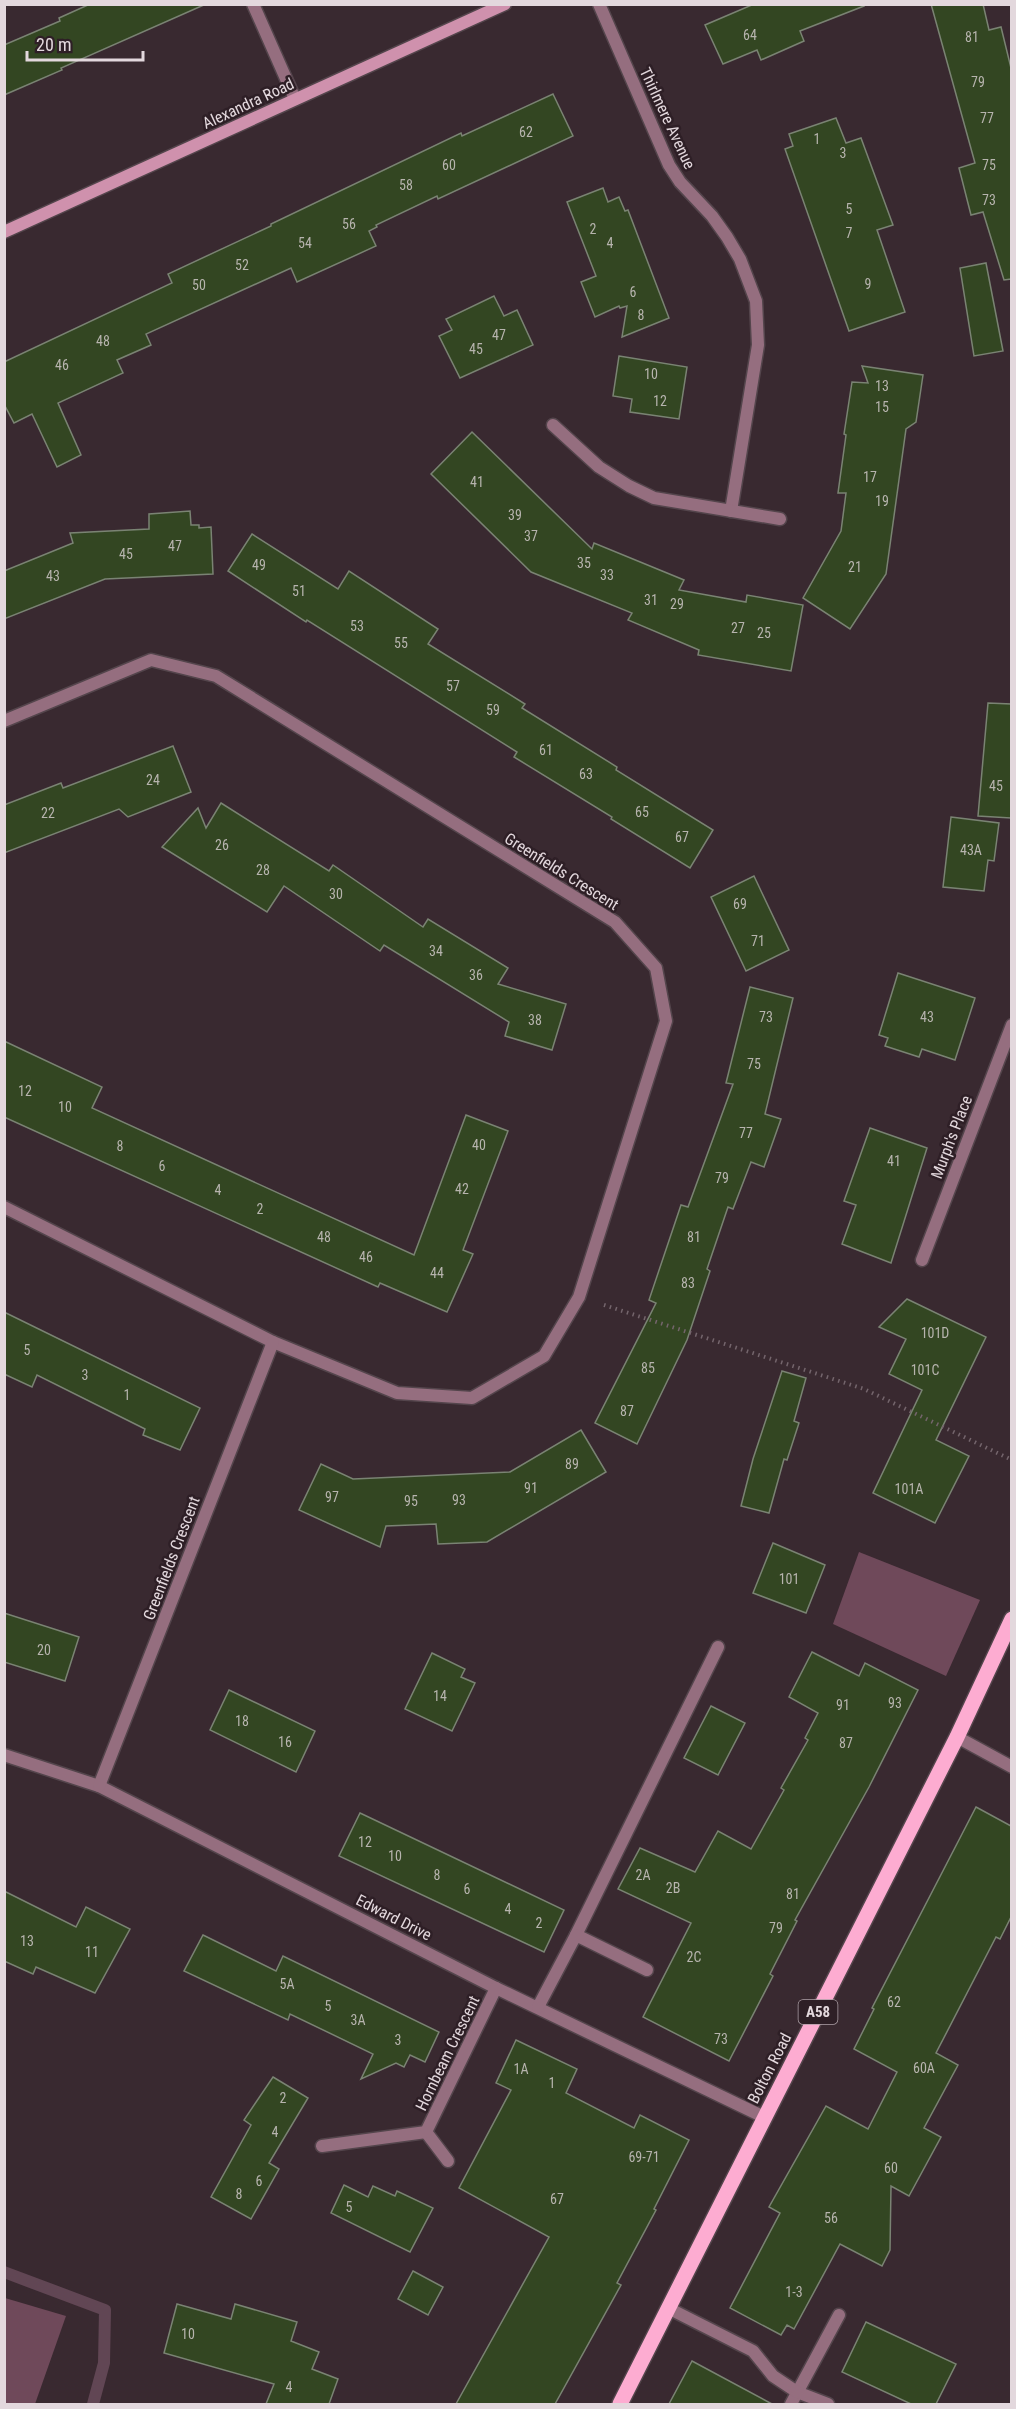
<svg xmlns="http://www.w3.org/2000/svg" width="1016" height="2409" font-family="'Roboto Condensed',sans-serif">
  <style>
    .green { fill: #6f495a }
    .lines { fill: none; stroke-linecap: round; stroke-linejoin: round }
    .stream { stroke: #614654; stroke-width: 12 }
    .building { fill: #334622; stroke: #7a8373; stroke-width: 1.5 }
    .lane-casing { stroke: #54454c; stroke-width: 15 }
    .street-casing { stroke: #54454c; stroke-width: 15 }
    .secondary-casing { stroke: #54454c; stroke-width: 15 }
    .primary-casing { stroke: #54454c; stroke-width: 18 }
    .path { stroke: #74656c; stroke-width: 4; stroke-dasharray: 1.5 4.5; stroke-linecap: butt }
    .lane { stroke: #956e7f; stroke-width: 12 }
    .street { stroke: #956e7f; stroke-width: 12 }
    .secondary { stroke: #cf91ad; stroke-width: 12 }
    .primary { stroke: #fdacd1; stroke-width: 15 }
    .labels { text-anchor: middle; stroke-width: 5; stroke-linejoin: round; paint-order: stroke }
    .number-label { font-size: 14px; fill: #b7b4ae }
    .shield { fill: #2e1f26; stroke: #ada0a6; stroke-width: 1.5 }
    .shield-label { font-size: 15px; font-weight: bold; fill: #e3d8dd }
    .street-label { font-size: 16px; fill: #e3d8dd; stroke: #2e1f26 }
  </style>
  <rect width="100%" height="100%" fill="#392930"/>
  <g class="green">
    <polygon points="859,1552 980,1600 946,1676 833,1624"/>
    <polygon points="5,2298 66,2316 35,2404 5,2404"/>
  </g>
  <g class="lines">
    <polyline class="stream" points="4,2272 105,2310 104,2363 93,2404"/>
  </g>
  <g class="building">
    <polygon points="90,4 206,4 61,68 62,70 4,95 4,45 60,21 59,18"/>
    <polygon points="754,4 863,4 864,6 800,31 804,41 761,60 757,50 723,64 705,25"/>
    <polygon points="931,4 983,4 989,30 1001,27 1011,68 1011,279 1004,280 983,212 971,215 959,168 975,163"/>
    <polygon points="553,94 573,136 438,199 437,196 376,225 377,227 369,231 376,246 297,282 291,268 146,334 151,345 117,360 123,373 58,403 81,455 57,467 32,414 14,423 4,404 4,362 172,283 168,274 271,226 271,224 461,133 462,136"/>
    <polygon points="836,118 846,143 861,138 893,225 877,230 905,312 849,331 785,149 793,146 789,134"/>
    <polygon points="603,188 608,202 619,197 625,211 628,210 669,318 622,337 627,306 620,308 619,306 595,317 581,282 596,276 567,202"/>
    <polygon points="986,263 1003,351 974,356 960,268"/>
    <polygon points="494,296 504,316 517,310 533,345 460,378 439,336 452,330 446,319"/>
    <polygon points="619,356 687,367 679,419 630,412 632,399 613,396"/>
    <polygon points="862,366 923,375 916,422 906,429 886,574 850,629 803,598 841,531 846,493 838,493 846,435 844,434 852,382 868,383"/>
    <polygon points="472,432 592,549 594,543 684,580 679,590 746,602 747,595 803,605 791,671 698,655 699,650 628,620 632,613 531,572 431,474"/>
    <polygon points="190,511 191,525 199,525 199,528 211,527 213,574 105,579 4,619 4,571 73,543 70,533 149,529 149,514"/>
    <polygon points="252,534 338,589 349,571 438,629 428,644 525,704 522,708 617,767 616,770 713,830 690,868 611,819 612,817 514,757 517,752 307,620 306,622 228,571"/>
    <polygon points="988,703 1011,704 1011,818 978,816"/>
    <polygon points="173,746 191,792 128,817 119,809 4,853 4,805 61,783 63,788"/>
    <polygon points="221,803 329,871 333,865 423,927 428,919 508,968 498,984 566,1004 552,1050 505,1036 509,1022 384,945 380,951 284,886 267,912 162,847 198,808 206,828"/>
    <polygon points="951,817 999,823 994,861 988,860 984,891 943,887"/>
    <polygon points="754,876 789,950 746,971 711,897"/>
    <polygon points="898,973 975,998 955,1060 922,1049 919,1057 885,1046 888,1038 879,1035"/>
    <polygon points="750,987 793,998 765,1114 781,1119 764,1167 751,1162 733,1209 728,1207 707,1269 710,1271 687,1340 637,1444 595,1423 656,1303 649,1300 681,1205 688,1207 733,1084 726,1083"/>
    <polygon points="4,1041 102,1087 92,1108 414,1255 466,1115 508,1131 463,1250 473,1254 447,1312 380,1283 378,1287 4,1117"/>
    <polygon points="870,1128 927,1148 891,1263 842,1244 856,1205 844,1201"/>
    <polygon points="907,1299 986,1337 936,1440 969,1456 935,1523 873,1493 922,1390 889,1374 906,1339 879,1327"/>
    <polygon points="4,1312 200,1408 180,1450 143,1435 145,1429 37,1375 32,1387 4,1374"/>
    <polygon points="782,1371 806,1378 794,1421 799,1423 787,1460 784,1459 769,1513 741,1506 753,1459"/>
    <polygon points="581,1430 606,1472 487,1542 438,1544 436,1524 386,1526 380,1547 299,1510 321,1464 353,1479 510,1472"/>
    <polygon points="773,1543 825,1565 806,1613 753,1593"/>
    <polygon points="4,1613 79,1637 65,1681 4,1662"/>
    <polygon points="812,1652 859,1676 865,1663 918,1690 869,1787 795,1920 797,1921 770,1974 773,1976 729,2061 643,2017 691,1923 618,1889 640,1848 695,1872 718,1831 751,1849 784,1790 781,1788 808,1740 805,1738 818,1713 789,1697"/>
    <polygon points="432,1653 465,1669 461,1677 475,1683 452,1731 405,1709"/>
    <polygon points="229,1690 315,1731 296,1772 210,1730"/>
    <polygon points="711,1706 745,1723 718,1775 684,1758"/>
    <polygon points="976,1807 1011,1826 1011,1917 1000,1939 996,1937 936,2053 958,2065 924,2128 941,2137 909,2196 891,2186 890,2250 882,2266 840,2244 794,2329 787,2325 781,2335 730,2308 780,2213 769,2207 826,2106 868,2129 897,2072 854,2049 874,2009 872,2008"/>
    <polygon points="360,1813 564,1910 544,1952 339,1856"/>
    <polygon points="4,1891 76,1927 86,1907 130,1929 95,1993 36,1967 33,1974 4,1961"/>
    <polygon points="203,1935 276,1971 283,1956 439,2032 425,2062 410,2055 404,2067 396,2063 361,2079 373,2054 290,2014 288,2020 184,1971"/>
    <polygon points="516,2040 577,2069 566,2093 634,2128 640,2115 689,2140 654,2209 656,2210 617,2283 621,2285 555,2404 456,2404 549,2237 459,2188 511,2090 496,2083"/>
    <polygon points="273,2077 308,2098 269,2163 279,2169 251,2219 211,2197 251,2125 244,2120"/>
    <polygon points="344,2185 368,2197 373,2186 395,2196 397,2191 433,2208 410,2252 331,2213"/>
    <polygon points="413,2271 443,2287 428,2315 398,2299"/>
    <polygon points="177,2304 231,2319 235,2304 297,2322 291,2341 319,2352 312,2369 338,2379 329,2404 266,2404 274,2384 164,2353"/>
    <polygon points="866,2322 956,2364 936,2404 911,2404 842,2372"/>
    <polygon points="692,2361 772,2404 669,2404"/>
  </g>
  <g class="lines">
    <g class="lane-casing">
      <g id="lane">
        <polyline points="922,1260 1012,1025"/>
        <polyline points="576,1935 718,1647"/>
        <polyline points="791,2404 839,2315"/>
      </g>
    </g>
    <g class="street-casing">
      <g id="street">
        <polyline points="253,4 295,99"/>
        <polyline points="599,4 669,165 680,182 712,216 727,237 740,259 756,301 758,345 731,511"/>
        <polyline points="553,425 599,467 629,486 654,498 780,519"/>
        <polyline points="4,721 151,660 216,676 615,922 656,968 666,1021 579,1297 544,1356 472,1398 397,1393 273,1342 4,1207"/>
        <polyline points="957,1737 1012,1767"/>
        <polyline points="4,1755 99,1786 496,1988 764,2117"/>
        <polyline points="99,1786 273,1342"/>
        <polyline points="538,2007 576,1935 647,1970"/>
        <polyline points="426,2132 448,2161"/>
        <polyline points="322,2146 426,2132 496,1988"/>
        <polyline points="668,2308 753,2351 773,2376 797,2392 828,2404"/>
      </g>
    </g>
    <g class="secondary-casing">
      <polyline id="secondary" points="4,232 505,4"/>
    </g>
    <g class="primary-casing">
      <polyline id="primary" points="620,2404 957,1737 1012,1619"/>
    </g>
    <polyline class="path" points="604,1305 864,1389 1012,1460"/>
    <use href="#lane" class="lane"/>
    <use href="#street" class="street"/>
    <use href="#secondary" class="secondary"/>
    <use href="#primary" class="primary"/>
  </g>
  <g class="labels">
    <g class="number-label">
      <text x="750" y="40">64</text>
      <text x="972" y="42">81</text>
      <text x="978" y="87">79</text>
      <text x="987" y="123">77</text>
      <text x="526" y="137">62</text>
      <text x="817" y="144">1</text>
      <text x="843" y="158">3</text>
      <text x="449" y="170">60</text>
      <text x="989" y="170">75</text>
      <text x="406" y="190">58</text>
      <text x="989" y="205">73</text>
      <text x="849" y="214">5</text>
      <text x="349" y="229">56</text>
      <text x="593" y="234">2</text>
      <text x="849" y="238">7</text>
      <text x="305" y="248">54</text>
      <text x="610" y="248">4</text>
      <text x="242" y="270">52</text>
      <text x="868" y="289">9</text>
      <text x="199" y="290">50</text>
      <text x="633" y="297">6</text>
      <text x="641" y="320">8</text>
      <text x="499" y="340">47</text>
      <text x="103" y="346">48</text>
      <text x="476" y="354">45</text>
      <text x="62" y="370">46</text>
      <text x="651" y="379">10</text>
      <text x="882" y="391">13</text>
      <text x="660" y="406">12</text>
      <text x="882" y="412">15</text>
      <text x="870" y="482">17</text>
      <text x="477" y="487">41</text>
      <text x="882" y="506">19</text>
      <text x="515" y="520">39</text>
      <text x="531" y="541">37</text>
      <text x="175" y="551">47</text>
      <text x="126" y="559">45</text>
      <text x="584" y="568">35</text>
      <text x="259" y="570">49</text>
      <text x="855" y="572">21</text>
      <text x="607" y="580">33</text>
      <text x="53" y="581">43</text>
      <text x="299" y="596">51</text>
      <text x="651" y="605">31</text>
      <text x="677" y="609">29</text>
      <text x="357" y="631">53</text>
      <text x="738" y="633">27</text>
      <text x="764" y="638">25</text>
      <text x="401" y="648">55</text>
      <text x="453" y="691">57</text>
      <text x="493" y="715">59</text>
      <text x="546" y="755">61</text>
      <text x="586" y="779">63</text>
      <text x="153" y="785">24</text>
      <text x="996" y="791">45</text>
      <text x="642" y="817">65</text>
      <text x="48" y="818">22</text>
      <text x="682" y="842">67</text>
      <text x="222" y="850">26</text>
      <text x="971" y="855">43A</text>
      <text x="263" y="875">28</text>
      <text x="336" y="899">30</text>
      <text x="740" y="909">69</text>
      <text x="758" y="946">71</text>
      <text x="436" y="956">34</text>
      <text x="476" y="980">36</text>
      <text x="766" y="1022">73</text>
      <text x="927" y="1022">43</text>
      <text x="535" y="1025">38</text>
      <text x="754" y="1069">75</text>
      <text x="25" y="1096">12</text>
      <text x="65" y="1112">10</text>
      <text x="746" y="1138">77</text>
      <text x="479" y="1150">40</text>
      <text x="120" y="1151">8</text>
      <text x="894" y="1166">41</text>
      <text x="162" y="1171">6</text>
      <text x="722" y="1183">79</text>
      <text x="462" y="1194">42</text>
      <text x="218" y="1195">4</text>
      <text x="260" y="1214">2</text>
      <text x="324" y="1242">48</text>
      <text x="694" y="1242">81</text>
      <text x="366" y="1262">46</text>
      <text x="437" y="1278">44</text>
      <text x="688" y="1288">83</text>
      <text x="935" y="1338">101D</text>
      <text x="27" y="1355">5</text>
      <text x="648" y="1373">85</text>
      <text x="925" y="1375">101C</text>
      <text x="85" y="1380">3</text>
      <text x="127" y="1400">1</text>
      <text x="627" y="1416">87</text>
      <text x="572" y="1469">89</text>
      <text x="531" y="1493">91</text>
      <text x="909" y="1494">101A</text>
      <text x="332" y="1502">97</text>
      <text x="459" y="1505">93</text>
      <text x="411" y="1506">95</text>
      <text x="789" y="1584">101</text>
      <text x="44" y="1655">20</text>
      <text x="440" y="1701">14</text>
      <text x="895" y="1708">93</text>
      <text x="843" y="1710">91</text>
      <text x="242" y="1726">18</text>
      <text x="285" y="1747">16</text>
      <text x="846" y="1748">87</text>
      <text x="365" y="1847">12</text>
      <text x="395" y="1861">10</text>
      <text x="437" y="1880">8</text>
      <text x="643" y="1880">2A</text>
      <text x="673" y="1893">2B</text>
      <text x="467" y="1894">6</text>
      <text x="793" y="1899">81</text>
      <text x="508" y="1914">4</text>
      <text x="539" y="1928">2</text>
      <text x="776" y="1933">79</text>
      <text x="27" y="1946">13</text>
      <text x="92" y="1957">11</text>
      <text x="694" y="1962">2C</text>
      <text x="287" y="1989">5A</text>
      <text x="894" y="2007">62</text>
      <text x="328" y="2011">5</text>
      <text x="358" y="2025">3A</text>
      <text x="721" y="2044">73</text>
      <text x="398" y="2045">3</text>
      <text x="924" y="2073">60A</text>
      <text x="521" y="2074">1A</text>
      <text x="552" y="2088">1</text>
      <text x="283" y="2103">2</text>
      <text x="275" y="2137">4</text>
      <text x="644" y="2162">69-71</text>
      <text x="891" y="2173">60</text>
      <text x="259" y="2186">6</text>
      <text x="239" y="2199">8</text>
      <text x="557" y="2204">67</text>
      <text x="349" y="2212">5</text>
      <text x="831" y="2223">56</text>
      <text x="794" y="2297">1-3</text>
      <text x="188" y="2339">10</text>
      <text x="289" y="2392">4</text>
    </g>
    <rect class="shield" x="798.5" y="2000" width="39" height="24" rx="4.5"/>
    <g class="shield-label">
      <text x="818" y="2017">A58</text>
    </g>
    <g class="street-label">
      <text transform="translate(248 103) rotate(-25)" y="6">Alexandra Road</text>
      <text transform="translate(668 118) rotate(65)" y="6">Thirlmere Avenue</text>
      <text transform="translate(562 871) rotate(32)" y="6">Greenfields Crescent</text>
      <text transform="translate(951 1137) rotate(-69)" y="6">Murph's Place</text>
      <text transform="translate(171 1558) rotate(-69)" y="6">Greenfields Crescent</text>
      <text transform="translate(394 1917) rotate(27)" y="6">Edward Drive</text>
      <text transform="translate(447 2053) rotate(-64)" y="6">Hornbeam Crescent</text>
      <text transform="translate(769 2068) rotate(-63)" y="6">Bolton Road</text>
    </g>
  </g>
  <rect width="1016" height="2409" fill="none" stroke="#e3d8dd" stroke-width="12"/>
  <path d="M27 51v9h116v-9" fill="none" stroke="#e3d8dd" stroke-width="3"/>
  <text x="36" y="51" font-size="18" fill="#e3d8dd" stroke="#2e1f26" stroke-width="4.5" paint-order="stroke">20 m</text>
</svg>
